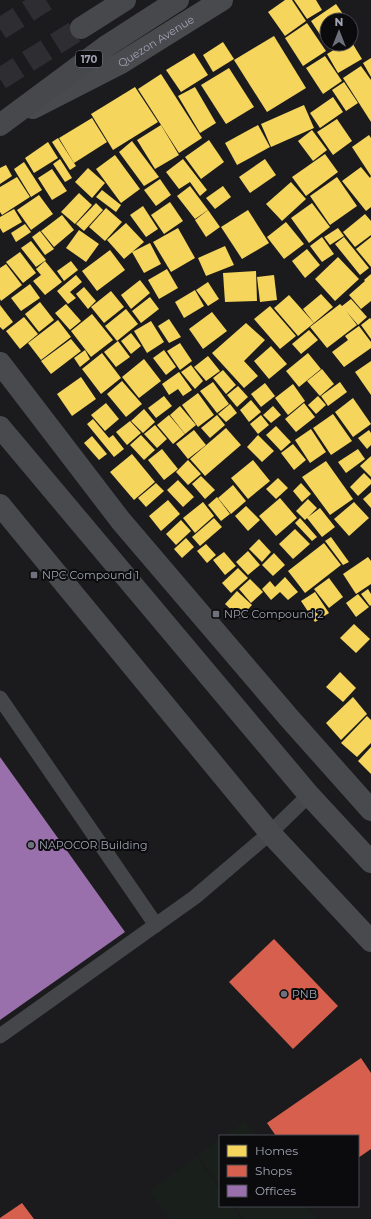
<svg xmlns="http://www.w3.org/2000/svg" width="371" height="1219" font-family="Montserrat,sans-serif">
  <style>
    .built { fill: #1b1b1d; fill-rule: evenodd }
    .green { fill: #19201b }
    .homes { fill: #f6d55c }
    .shops { fill: #d6604d }
    .offices { fill: #9970ab }
    .lines { fill: none; stroke-linecap: round; stroke-linejoin: round }
    .primary-tunnel { stroke: #2e2e32; stroke-width: 22; stroke-dasharray: 22 11; stroke-linecap: butt }
    .lane { stroke: #45464a; stroke-width: 15 }
    .secondary { stroke: #494a4e; stroke-width: 22 }
    .primary { stroke: #47484c; stroke-width: 22 }
    .poi-dot { fill: #6e717b; stroke: #0b0b0d; stroke-width: 1.5 }
    .labels { text-anchor: middle; stroke-width: 4; stroke-linejoin: round; paint-order: stroke }
    .shield { fill: #0b0b0d; stroke: #737682; stroke-width: 1 }
    .shield-label { font-size: 10px; font-weight: bold; fill: #a0a4b4 }
    .street-label { font-size: 11px; fill: #a0a4b4; stroke: #0b0b0d }
    .poi-label { font-size: 11px; fill: #a0a4b4; stroke: #0b0b0d; text-anchor: start }
  </style>
  <rect width="100%" height="100%" fill="#111"/>
  <path class="built" d="M0,0h371v1219h-371zM327,20h24v24h-24zM220,1136h138v70h-138z"/>
  <g class="green">
    <polygon points="245,1121 256,1136 225,1136"/>
    <polygon points="220,1139 220,1185 198,1155"/>
    <polygon points="196,1157 220,1190 220,1206 231,1206 241,1219 170,1219 150,1191"/>
    <polygon points="235,1206 307,1206 316,1219 244,1219"/>
  </g>
  <g class="homes">
    <polygon points="285,0 292,0 306,21 285,36 268,12"/>
    <polygon points="294,0 316,0 322,10 307,19"/>
    <polygon points="336,4 347,20 327,20 327,44 334,44 329,48 311,21"/>
    <polygon points="307,23 326,51 303,66 285,38"/>
    <polygon points="274,36 306,88 267,112 234,60"/>
    <polygon points="351,41 362,59 338,73 327,54 344,44 351,44"/>
    <polygon points="223,42 234,59 213,72 203,55"/>
    <polygon points="194,53 208,75 181,92 166,70"/>
    <polygon points="325,56 342,81 323,94 306,68"/>
    <polygon points="371,58 371,77 363,63"/>
    <polygon points="361,66 371,80 371,122 343,78"/>
    <polygon points="229,68 254,107 226,124 201,85"/>
    <polygon points="161,74 202,138 179,153 138,89"/>
    <polygon points="344,82 358,103 346,111 332,90"/>
    <polygon points="135,87 158,122 113,150 91,114"/>
    <polygon points="195,87 216,123 200,133 178,96"/>
    <polygon points="333,97 343,112 320,128 310,113"/>
    <polygon points="304,105 314,128 271,147 261,124"/>
    <polygon points="92,118 107,142 74,163 59,138"/>
    <polygon points="337,119 352,141 333,155 317,132"/>
    <polygon points="161,125 179,155 155,169 137,140"/>
    <polygon points="258,125 270,147 237,165 225,143"/>
    <polygon points="312,130 327,150 313,161 298,141"/>
    <polygon points="369,135 371,138 371,176 352,147"/>
    <polygon points="58,138 76,166 70,170 52,142"/>
    <polygon points="209,140 224,162 201,179 185,157"/>
    <polygon points="132,141 159,177 144,186 119,152"/>
    <polygon points="48,142 58,158 34,173 25,158"/>
    <polygon points="325,154 338,172 306,196 292,177"/>
    <polygon points="115,155 140,189 121,203 96,169"/>
    <polygon points="60,159 72,178 65,182 53,164"/>
    <polygon points="183,159 207,190 200,196 190,182 179,189 166,172"/>
    <polygon points="265,159 276,175 250,193 239,177"/>
    <polygon points="24,162 42,190 31,197 14,169"/>
    <polygon points="6,165 12,176 0,184 0,168"/>
    <polygon points="361,167 370,178 371,176 371,207 366,211 342,181"/>
    <polygon points="88,168 105,183 92,198 75,182"/>
    <polygon points="52,169 67,191 52,200 38,178"/>
    <polygon points="17,177 30,197 2,215 0,212 0,187"/>
    <polygon points="337,177 357,206 330,225 310,196"/>
    <polygon points="160,179 171,195 156,206 144,190"/>
    <polygon points="291,182 306,199 282,221 266,204"/>
    <polygon points="190,186 208,210 195,219 177,196"/>
    <polygon points="223,186 231,197 215,209 206,198"/>
    <polygon points="102,190 121,205 116,212 96,197"/>
    <polygon points="79,193 92,205 75,224 61,212"/>
    <polygon points="39,195 53,214 31,230 17,210"/>
    <polygon points="170,202 183,221 164,234 151,215"/>
    <polygon points="96,203 103,210 84,231 76,224"/>
    <polygon points="312,203 330,227 309,243 291,218"/>
    <polygon points="143,206 158,229 146,237 130,215"/>
    <polygon points="106,208 122,222 105,241 89,227"/>
    <polygon points="14,209 22,222 3,233 0,228 0,217"/>
    <polygon points="208,210 220,227 206,237 195,220"/>
    <polygon points="248,210 269,243 242,259 221,227"/>
    <polygon points="365,214 371,221 371,235 355,247 343,232"/>
    <polygon points="62,215 74,230 54,247 41,231"/>
    <polygon points="286,222 304,244 284,259 267,237"/>
    <polygon points="126,223 144,242 124,259 107,240"/>
    <polygon points="25,224 31,232 16,242 11,233"/>
    <polygon points="178,228 195,258 171,272 153,242"/>
    <polygon points="338,228 344,236 330,245 324,237"/>
    <polygon points="79,230 99,244 86,262 66,248"/>
    <polygon points="40,231 54,249 45,255 32,237"/>
    <polygon points="322,237 334,254 322,262 310,246"/>
    <polygon points="344,237 369,268 360,275 335,244"/>
    <polygon points="371,237 371,267 356,249"/>
    <polygon points="31,241 46,260 36,267 21,248"/>
    <polygon points="150,243 161,264 144,273 132,252"/>
    <polygon points="225,246 234,265 206,276 198,258"/>
    <polygon points="307,249 320,265 305,278 292,261"/>
    <polygon points="110,250 125,270 97,291 82,271"/>
    <polygon points="20,252 36,273 23,283 6,262"/>
    <polygon points="338,257 359,279 335,301 315,279"/>
    <polygon points="45,261 62,282 45,295 33,281 41,275 36,269"/>
    <polygon points="71,261 78,270 64,281 57,271"/>
    <polygon points="6,264 22,285 1,301 0,299 0,268"/>
    <polygon points="167,269 178,288 159,299 148,280"/>
    <polygon points="256,271 257,301 225,302 223,273"/>
    <polygon points="371,274 371,301 361,309 349,295 365,281 364,280"/>
    <polygon points="76,275 82,282 70,292 76,298 68,304 57,291"/>
    <polygon points="274,275 277,300 260,302 257,277"/>
    <polygon points="140,280 150,293 131,309 121,295"/>
    <polygon points="208,282 219,299 208,306 196,290"/>
    <polygon points="30,284 40,298 21,311 11,298"/>
    <polygon points="84,287 96,301 88,309 76,294"/>
    <polygon points="195,290 204,306 184,318 175,302"/>
    <polygon points="111,291 124,307 104,323 91,307"/>
    <polygon points="321,294 333,307 314,323 303,309"/>
    <polygon points="289,295 314,323 298,336 274,308"/>
    <polygon points="150,297 159,309 141,323 132,311"/>
    <polygon points="351,299 367,317 358,325 346,311 357,325 327,348 310,327 340,304 342,306"/>
    <polygon points="40,302 54,320 39,332 25,314"/>
    <polygon points="66,304 81,321 70,330 55,313"/>
    <polygon points="0,305 13,322 3,330 0,327"/>
    <polygon points="270,306 296,336 280,349 254,319"/>
    <polygon points="126,309 138,324 117,341 105,326"/>
    <polygon points="212,312 227,331 203,349 189,329"/>
    <polygon points="92,314 113,340 91,357 71,331"/>
    <polygon points="24,317 38,334 20,349 6,331"/>
    <polygon points="370,318 371,319 371,339 361,325"/>
    <polygon points="169,319 181,337 169,343 158,326"/>
    <polygon points="58,320 71,337 41,360 28,343"/>
    <polygon points="151,321 164,342 147,353 134,331"/>
    <polygon points="246,323 265,340 244,361 258,376 244,388 212,353"/>
    <polygon points="359,326 371,342 371,348 344,367 332,352 348,340 345,336"/>
    <polygon points="309,330 318,340 301,354 292,344"/>
    <polygon points="131,333 141,346 131,354 121,341"/>
    <polygon points="71,339 81,351 51,374 41,361"/>
    <polygon points="118,341 130,357 116,367 104,352"/>
    <polygon points="180,343 192,361 180,370 167,351"/>
    <polygon points="271,346 287,364 269,379 254,361"/>
    <polygon points="85,350 90,359 80,367 74,358"/>
    <polygon points="164,350 176,367 166,375 153,358"/>
    <polygon points="102,353 121,378 101,394 82,369"/>
    <polygon points="308,353 321,369 299,387 286,371"/>
    <polygon points="208,356 220,371 206,381 194,367"/>
    <polygon points="144,359 161,381 139,398 122,377"/>
    <polygon points="371,361 371,395 355,372"/>
    <polygon points="191,365 203,381 195,389 181,372"/>
    <polygon points="322,369 334,384 320,396 307,381"/>
    <polygon points="223,370 236,385 226,394 213,378"/>
    <polygon points="179,372 192,390 183,396 178,389 169,395 162,384"/>
    <polygon points="81,377 96,399 72,416 57,394"/>
    <polygon points="122,381 142,404 126,417 107,394"/>
    <polygon points="213,382 229,404 217,413 200,391"/>
    <polygon points="340,382 347,392 328,406 321,396"/>
    <polygon points="265,383 275,396 261,407 251,394"/>
    <polygon points="293,384 305,401 288,415 275,398"/>
    <polygon points="238,386 248,397 237,407 227,395"/>
    <polygon points="198,393 214,415 198,427 182,405"/>
    <polygon points="164,396 172,406 156,418 148,408"/>
    <polygon points="318,396 326,405 316,414 308,405"/>
    <polygon points="353,398 371,424 353,437 335,412"/>
    <polygon points="251,400 261,412 249,422 240,410"/>
    <polygon points="106,403 119,419 105,431 91,415"/>
    <polygon points="304,403 315,417 296,432 285,419"/>
    <polygon points="230,404 237,413 226,422 218,414"/>
    <polygon points="180,406 196,425 185,434 170,415"/>
    <polygon points="273,406 281,415 271,423 263,415"/>
    <polygon points="144,409 155,422 143,433 131,421"/>
    <polygon points="333,414 352,441 331,455 313,428"/>
    <polygon points="169,415 185,434 173,444 157,425"/>
    <polygon points="217,415 225,425 210,438 201,428"/>
    <polygon points="261,415 269,425 258,434 250,424"/>
    <polygon points="93,419 109,438 113,435 124,449 114,457 87,424"/>
    <polygon points="130,421 141,433 127,445 116,432"/>
    <polygon points="155,425 167,439 157,448 144,434"/>
    <polygon points="276,426 291,442 281,451 266,435"/>
    <polygon points="226,428 241,445 205,476 190,459"/>
    <polygon points="311,429 326,452 310,463 295,440"/>
    <polygon points="194,430 206,445 188,459 176,444"/>
    <polygon points="369,430 371,433 371,445 367,449 358,438"/>
    <polygon points="141,435 155,450 144,460 130,445"/>
    <polygon points="258,435 274,451 262,462 247,447"/>
    <polygon points="92,436 107,454 99,460 84,443"/>
    <polygon points="293,444 306,460 294,470 281,453"/>
    <polygon points="162,449 178,469 164,480 148,460"/>
    <polygon points="358,449 365,459 346,473 338,462"/>
    <polygon points="132,454 155,482 134,500 110,472"/>
    <polygon points="371,456 371,477 360,466"/>
    <polygon points="188,460 201,474 188,485 176,472"/>
    <polygon points="253,460 270,481 248,499 231,478"/>
    <polygon points="326,461 353,499 330,515 302,477"/>
    <polygon points="364,473 371,480 371,484 358,496 350,487"/>
    <polygon points="201,476 215,490 205,499 192,484"/>
    <polygon points="278,478 288,488 276,499 266,489"/>
    <polygon points="178,480 194,497 183,507 167,490"/>
    <polygon points="156,483 164,491 146,507 138,498"/>
    <polygon points="301,483 311,494 302,502 293,491"/>
    <polygon points="233,485 246,501 231,514 218,498"/>
    <polygon points="371,492 371,508 363,499"/>
    <polygon points="217,497 230,514 221,521 208,505"/>
    <polygon points="280,498 297,518 276,536 259,516"/>
    <polygon points="308,499 317,508 308,517 320,508 335,527 322,537 307,518 305,520 296,511"/>
    <polygon points="168,500 180,514 161,531 149,516"/>
    <polygon points="203,502 214,516 195,533 183,518"/>
    <polygon points="354,502 369,518 349,536 334,519"/>
    <polygon points="246,506 260,520 248,531 235,516"/>
    <polygon points="214,518 222,527 200,546 192,537"/>
    <polygon points="300,518 317,537 312,541 295,523"/>
    <polygon points="181,520 191,531 176,545 166,534"/>
    <polygon points="295,529 310,544 293,559 279,544"/>
    <polygon points="331,537 349,562 343,565 325,541"/>
    <polygon points="186,538 194,547 182,558 174,549"/>
    <polygon points="259,539 271,552 262,562 249,549"/>
    <polygon points="324,543 341,565 305,593 288,571"/>
    <polygon points="206,544 216,555 207,563 197,551"/>
    <polygon points="248,551 260,565 248,575 236,562"/>
    <polygon points="224,552 236,566 225,575 213,560"/>
    <polygon points="274,553 285,565 273,576 262,565"/>
    <polygon points="368,557 371,561 371,584 356,594 343,574"/>
    <polygon points="238,568 248,578 231,593 222,583"/>
    <polygon points="285,577 298,592 288,600 280,592 271,600 262,589 270,581 275,587"/>
    <polygon points="329,578 343,597 329,608 314,589"/>
    <polygon points="250,579 263,592 251,603 239,589"/>
    <polygon points="368,589 371,594 371,605 370,606 361,594"/>
    <polygon points="237,591 252,605 240,618 225,604"/>
    <polygon points="315,592 329,613 315,622 301,601"/>
    <polygon points="358,594 369,607 356,617 346,603"/>
    <polygon points="354,624 370,639 356,653 340,638"/>
    <polygon points="340,672 356,688 343,702 326,687"/>
    <polygon points="353,697 367,714 341,740 326,723"/>
    <polygon points="367,716 371,720 371,743 357,757 341,743"/>
    <polygon points="371,747 371,774 358,761"/>
  </g>
  <g class="shops">
    <polygon points="274,939 338,1006 293,1049 229,982"/>
    <polygon points="361,1058 371,1073 371,1149 358,1158 358,1136 276,1136 267,1123"/>
    <polygon points="22,1203 34,1219 0,1219 0,1218"/>
  </g>
  <polygon class="offices" points="0,757 125,932 0,1020"/>
  <g class="lines">
    <g class="primary-tunnel">
      <polyline points="0,29 46,0"/>
      <polyline points="0,79 81,28"/>
    </g>
    <g class="lane">
      <polyline points="0,698 156,925"/>
      <polyline points="0,1036 195,897 270,833 309,795"/>
    </g>
    <g class="secondary">
      <path id="s1" d="M33,108l88,-45 101,-63"/>
      <polyline points="0,363 121,521 290,719 371,810"/>
      <polyline points="0,427 309,795 371,862"/>
      <polyline points="0,505 270,833 371,941"/>
    </g>
    <g class="primary">
      <polyline points="81,28 125,0"/>
      <polyline points="0,125 105,47 178,0"/>
    </g>
  </g>
  <g class="poi-dot">
    <rect x="30" y="571" width="8" height="8" rx="2"/>
    <rect x="212" y="610" width="8" height="8" rx="2"/>
    <circle cx="31" cy="845" r="4"/>
    <circle cx="284" cy="994" r="4"/>
  </g>
  <g class="labels">
    <rect class="shield" x="76" y="51" width="26" height="16" rx="3"/>
    <g class="shield-label">
      <text x="89" y="63">170</text>
    </g>
    <g class="street-label">
      <text dy="4" stroke="none"><textPath href="#s1" startOffset="140">Quezon Avenue</textPath></text>
    </g>
    <g class="poi-label">
      <text x="42" y="579">NPC Compound 1</text>
      <text x="224" y="618">NPC Compound 2</text>
      <text x="39" y="849">NAPOCOR Building</text>
      <text x="292" y="998">PNB</text>
    </g>
  </g>
  <rect x="219" y="1135" width="140" height="72" fill="#0b0b0d" stroke="#474850"/>
  <rect x="227" y="1145" width="20" height="12" fill="#f6d55c" stroke="#474850"/>
  <text x="255" y="1155" font-size="12" fill="#a0a4b4">Homes</text>
  <rect x="227" y="1165" width="20" height="12" fill="#d6604d" stroke="#474850"/>
  <text x="255" y="1175" font-size="12" fill="#a0a4b4">Shops</text>
  <rect x="227" y="1185" width="20" height="12" fill="#9970ab" stroke="#474850"/>
  <text x="255" y="1195" font-size="12" fill="#a0a4b4">Offices</text>
  <g transform="translate(339 32)"><circle r="19" fill="#0b0b0d" stroke="#474850"/>
  <path d="M0-3L7 15L0 10L-7 15Z" fill="#6e717b"/>
  <text y="-6" font-size="11" font-weight="bold" text-anchor="middle" fill="#a0a4b4">N</text>
  </g>
</svg>
